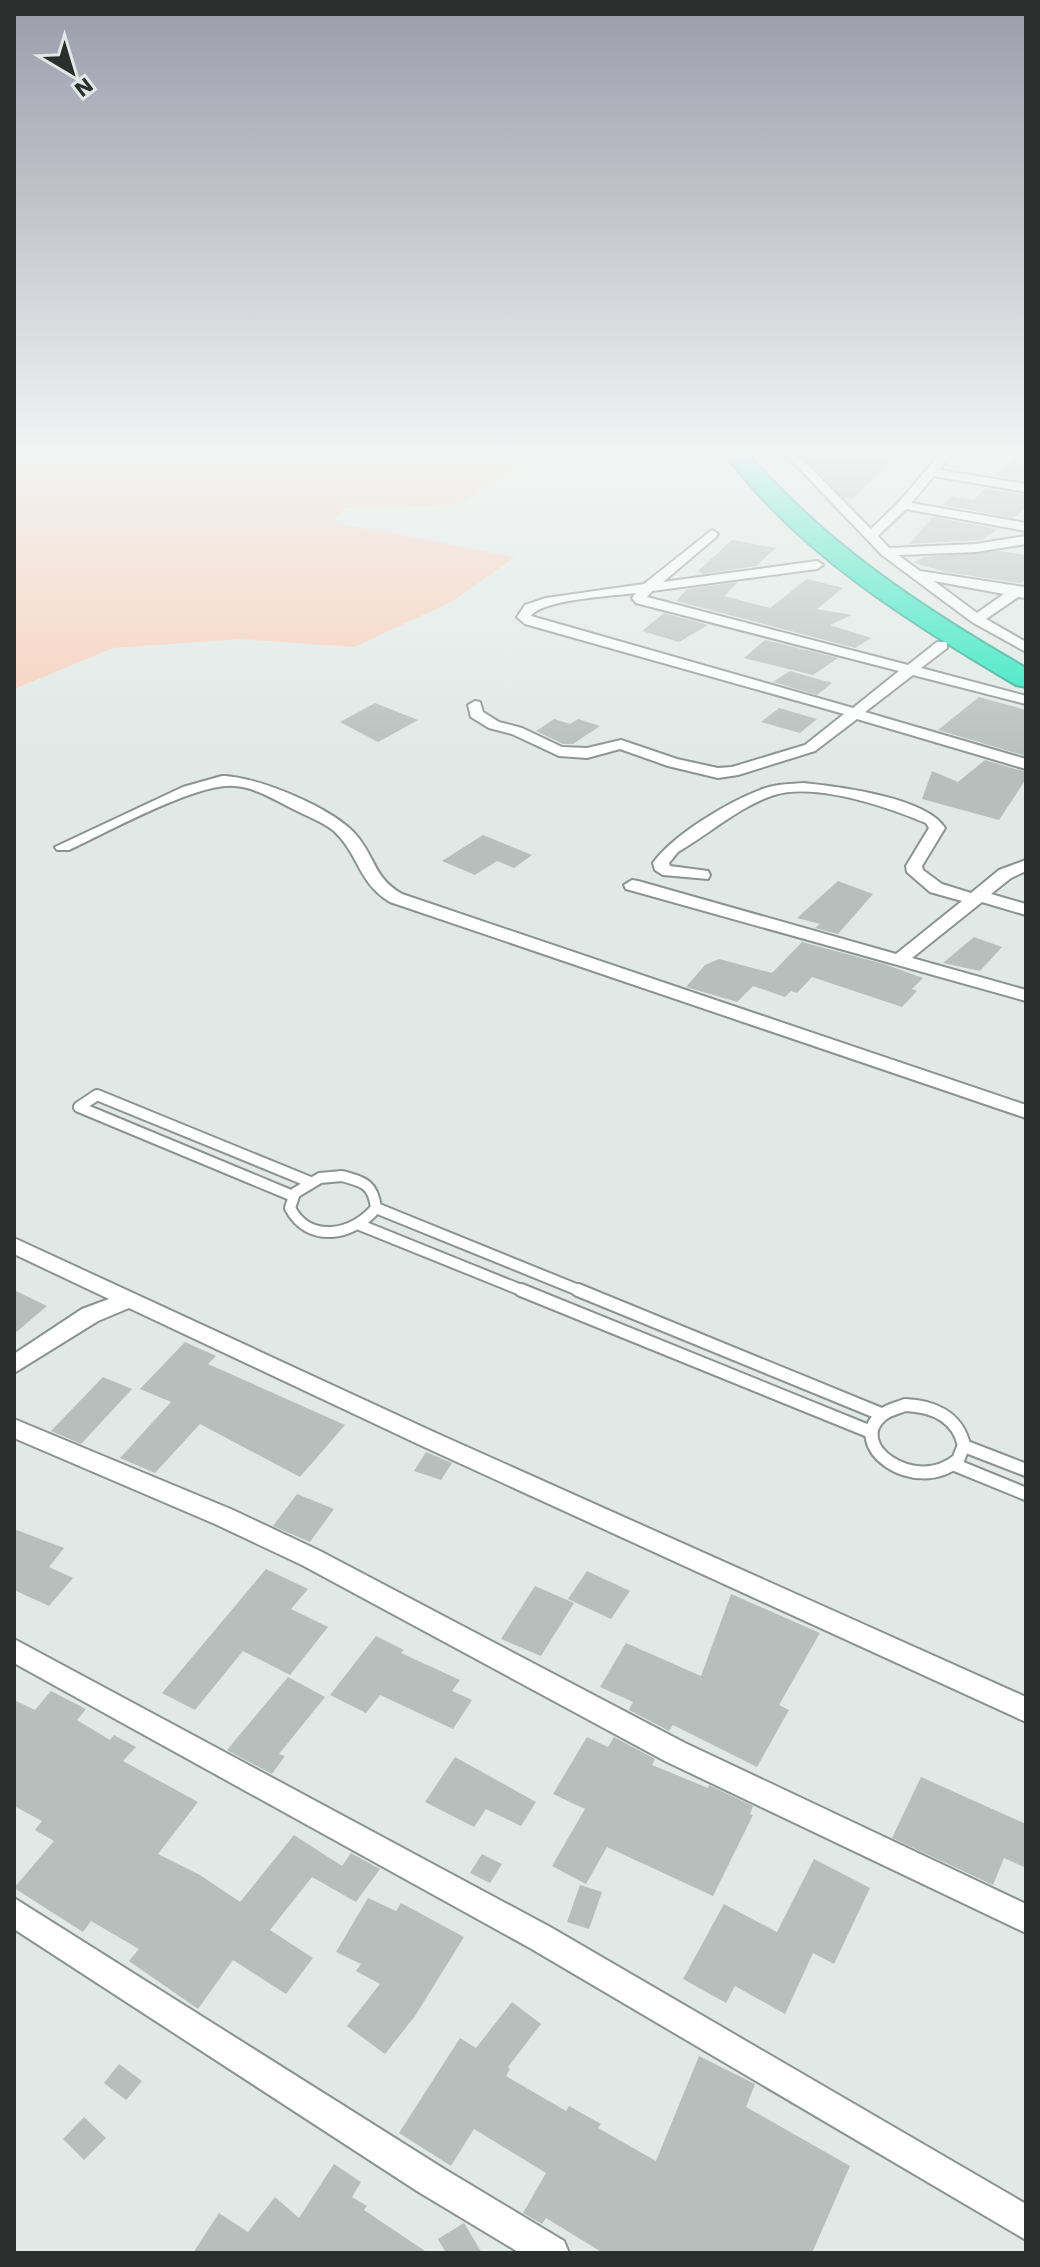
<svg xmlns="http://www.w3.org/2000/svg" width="1040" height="2267" font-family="'Work Sans',sans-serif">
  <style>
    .green { fill: #fbccb6 }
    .building { fill: #b6bfbc }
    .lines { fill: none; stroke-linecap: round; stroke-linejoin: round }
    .lane-far1-casing { stroke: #8b9390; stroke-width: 14 }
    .lane-casing { stroke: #8b9390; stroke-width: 16 }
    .street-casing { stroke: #8b9390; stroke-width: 4 }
    .highway-casing { stroke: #23a68a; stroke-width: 4 }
    .lane-far1 { stroke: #fff; stroke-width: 10 }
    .lane { stroke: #fff; stroke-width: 12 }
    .street { fill: #fff; fill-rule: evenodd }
    .highway { fill: #1fe7bc; fill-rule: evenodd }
  </style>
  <rect width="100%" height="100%" fill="#e0e9e6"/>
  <polygon class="green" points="14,449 548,449 543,455 457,505 345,508 333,522 515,557 453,601 354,647 241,639 113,648 14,689"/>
  <g class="building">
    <polygon points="795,449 905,449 853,499 844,498"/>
    <polygon points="1017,457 1026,459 1026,481 997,476"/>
    <polygon points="985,488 1026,495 1026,508 1013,518 943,505 951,496 973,500"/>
    <polygon points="933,517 998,529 982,540 909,544"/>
    <polygon points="732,540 776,548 756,566 703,574 698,571"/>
    <polygon points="1000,551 1026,555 1026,580 1020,583 946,572 914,563 923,557"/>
    <polygon points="807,579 843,588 817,609 852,615 830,625 871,638 855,648 676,601 687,589 738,582 724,596 770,608"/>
    <polygon points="664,613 708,625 679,642 642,631"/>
    <polygon points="765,640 838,658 813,675 744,658"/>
    <polygon points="790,671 832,683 817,695 773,682"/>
    <polygon points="979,697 1026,710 1026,756 938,730"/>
    <polygon points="375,703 418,720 378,742 340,722"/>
    <polygon points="779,708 817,719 800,733 761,722"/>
    <polygon points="554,719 570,724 578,719 600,726 573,744 563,744 536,731"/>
    <polygon points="985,760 1026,772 1026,779 999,820 922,799 932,771 958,782"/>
    <polygon points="483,835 532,855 514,868 497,861 475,875 442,861"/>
    <polygon points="838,881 873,894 838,934 815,928 820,924 797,918"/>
    <polygon points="974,937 1002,947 980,971 943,963"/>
    <polygon points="802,942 884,964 923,978 912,989 917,991 902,1007 812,977 797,993 791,991 785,997 753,986 737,1002 686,987 705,965 719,959 772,973"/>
    <polygon points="14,1290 47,1306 14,1334"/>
    <polygon points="185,1342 216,1356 208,1364 345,1425 300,1477 200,1424 155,1473 120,1458 171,1402 140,1389"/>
    <polygon points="103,1377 132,1389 81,1444 51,1431"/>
    <polygon points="426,1452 452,1463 441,1480 414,1471"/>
    <polygon points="297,1494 334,1509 310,1542 273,1526"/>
    <polygon points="14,1529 64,1548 49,1567 73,1578 49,1606 14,1590"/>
    <polygon points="266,1569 308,1589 291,1609 328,1627 290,1675 243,1651 195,1710 162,1693"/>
    <polygon points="587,1571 630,1591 611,1619 568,1599"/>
    <polygon points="535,1586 574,1603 541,1656 501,1639"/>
    <polygon points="731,1594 820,1633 779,1705 789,1710 757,1767 673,1725 669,1731 629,1710 633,1702 600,1687 626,1643 701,1676"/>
    <polygon points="376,1636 404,1650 401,1653 460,1680 452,1691 472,1700 453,1729 380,1695 366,1713 330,1695"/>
    <polygon points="288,1677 325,1697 279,1754 285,1756 272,1774 227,1750"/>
    <polygon points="51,1691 86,1709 77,1720 110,1740 114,1735 136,1747 123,1761 198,1802 158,1854 200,1875 240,1902 294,1835 342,1866 351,1853 380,1869 356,1902 312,1877 270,1930 313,1958 286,1994 233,1960 198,2009 129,1961 139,1949 91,1921 83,1932 14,1888 54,1841 35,1830 42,1821 14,1806 14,1700 35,1710"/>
    <polygon points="587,1737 608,1747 614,1737 655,1759 652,1765 708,1788 709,1785 753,1806 750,1814 753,1815 713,1896 607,1847 586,1884 552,1866 585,1809 553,1794"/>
    <polygon points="455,1757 536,1802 521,1826 486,1809 474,1827 425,1802"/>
    <polygon points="921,1777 1026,1824 1026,1868 1004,1858 993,1885 892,1838"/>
    <polygon points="482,1854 502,1864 490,1883 470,1873"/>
    <polygon points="814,1859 870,1888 834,1964 813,1953 785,2014 735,1986 726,2003 683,1979 724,1904 777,1932"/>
    <polygon points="580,1885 602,1892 589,1929 567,1922"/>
    <polygon points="368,1898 396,1911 401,1903 464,1937 415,2016 385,2054 347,2026 380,1984 356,1971 361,1964 336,1952"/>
    <polygon points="512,2002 541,2024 508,2067 510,2069 506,2076 566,2111 569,2106 601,2124 598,2128 656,2161 699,2056 755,2084 746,2107 850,2166 812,2253 603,2253 546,2218 542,2224 523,2213 546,2173 474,2129 451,2166 399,2133 460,2038 476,2048"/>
    <polygon points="119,2064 142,2081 126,2100 104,2083"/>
    <polygon points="84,2117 106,2138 84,2160 63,2139"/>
    <polygon points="334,2164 361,2182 352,2197 367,2206 364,2210 428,2253 193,2253 219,2213 248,2232 275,2197 299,2218"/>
    <polygon points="464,2223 482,2253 446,2253 438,2239"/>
  </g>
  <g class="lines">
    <g class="lane-far1-casing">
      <g id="lane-far1">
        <path d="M342,1176c22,6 31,8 34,32 -23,28 -67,36 -86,0l5,-15 25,-15z"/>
        <polyline points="293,1196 79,1107 97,1095 310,1182"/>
        <polyline points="376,1208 583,1292"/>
        <polyline points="360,1225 526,1292"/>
      </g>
    </g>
    <g class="lane-casing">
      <g id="lane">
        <polyline points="521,1290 871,1432"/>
        <polyline points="578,1290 881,1414"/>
        <path d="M905,1405c27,1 52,11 59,40l-6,15c-44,36 -113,-15 -76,-45 6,-5 16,-7 23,-10z"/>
        <polyline points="964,1446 1026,1470"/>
        <polyline points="955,1465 1026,1494"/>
      </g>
    </g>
    <g class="street-casing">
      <g id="street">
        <path d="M774,449h13l14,9 70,71 28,-27 45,-53h12l-17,21 87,14v8l-92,-16 -23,27 115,20v8l-120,-22 -28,27 11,12 87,-4 50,-8v8l-50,8 -78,3 22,16 104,16 2,11 -8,-1 -32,22 40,23v10l-54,-30 -90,-67 -89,-93zM934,581l70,13 -27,19z"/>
        <polygon points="996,449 1026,450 1026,456 998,451"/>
        <path d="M712,530l6,4 -2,3 -53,45 154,-21 6,4 -6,4 -165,22 -5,6 261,68 29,-23h10v6l-26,20 105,28v8l-113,-29 -48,37 161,47v10l-169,-50 -42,32 -77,24 -20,3 -50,-12 -48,-17 -33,9 -28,-2 -47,-22 -23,-6 -18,-11 -3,-12 7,-4 5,1 3,10 16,10 23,6 40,19 25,1 34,-8 56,19 41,9 14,-1 73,-22 39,-31 -319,-90 -8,-7 8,-12 21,-7 98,-14zM636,593l-4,5 4,5 263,68 -46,37 -322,-92c12,-17 83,-20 105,-23z"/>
        <path d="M222,776c35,0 113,33 135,60 19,23 17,42 45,58l624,211v13l-636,-216c-32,-19 -31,-48 -56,-71 -12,-10 -30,-16 -43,-23 -18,-9 -37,-21 -57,-22 -38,-3 -128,47 -165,64h-12l-2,-3 128,-60z"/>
        <path d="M804,783c35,4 122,14 141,45l-23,38 1,4 19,14 29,9 28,-23 27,-10v11l-15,7 -20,16 35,10v11l-44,-13 -70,56 114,32v11l-400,-112 -2,-4 8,-5 6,1 258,73 66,-53 -32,-9 -23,-20 -1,-6 23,-38 -3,-5c-38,-16 -110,-41 -152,-28 -34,11 -65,39 -96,57l-9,11 1,3 38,5 2,4 -2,4 -45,-4 -8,-5 -2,-7c20,-28 75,-61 107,-73 14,-6 29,-6 44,-7z"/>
        <polygon points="14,1238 436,1433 1026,1697 1026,1722 420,1445 129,1308 98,1321 14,1373 14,1354 82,1309 109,1299 14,1254"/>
        <polygon points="14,1419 233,1510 320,1551 685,1743 1026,1904 1026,1933 665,1761 302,1565 215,1524 14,1438"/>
        <polygon points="14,1639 552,1928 1026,2204 1026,2240 530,1948 14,1663"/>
        <polygon points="14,1898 441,2167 564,2241 569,2253 520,2253 417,2191 14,1929"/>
      </g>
    </g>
    <g class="highway-casing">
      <path id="highway" d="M722,449h22c78,93 178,159 282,219v19l-10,-2c-106,-63 -221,-133 -294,-236z"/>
    </g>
    <use href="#lane-far1" class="lane-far1"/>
    <use href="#lane" class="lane"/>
    <use href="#street" class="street"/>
    <use href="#highway" class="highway"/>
  </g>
  <linearGradient id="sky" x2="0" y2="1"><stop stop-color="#9b9caa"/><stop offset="0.59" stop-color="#f1f5f4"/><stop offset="1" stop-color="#f1f5f4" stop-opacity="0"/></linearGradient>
  <rect width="1040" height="766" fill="url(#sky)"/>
  <rect width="1040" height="2267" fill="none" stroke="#2a2e2c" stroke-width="32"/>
  <g transform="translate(72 72) rotate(142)" stroke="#e0e9e6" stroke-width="6" paint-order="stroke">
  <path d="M0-6L14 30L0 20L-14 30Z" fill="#2a2e2c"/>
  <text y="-12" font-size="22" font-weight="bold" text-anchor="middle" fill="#2a2e2c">N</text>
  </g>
</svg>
